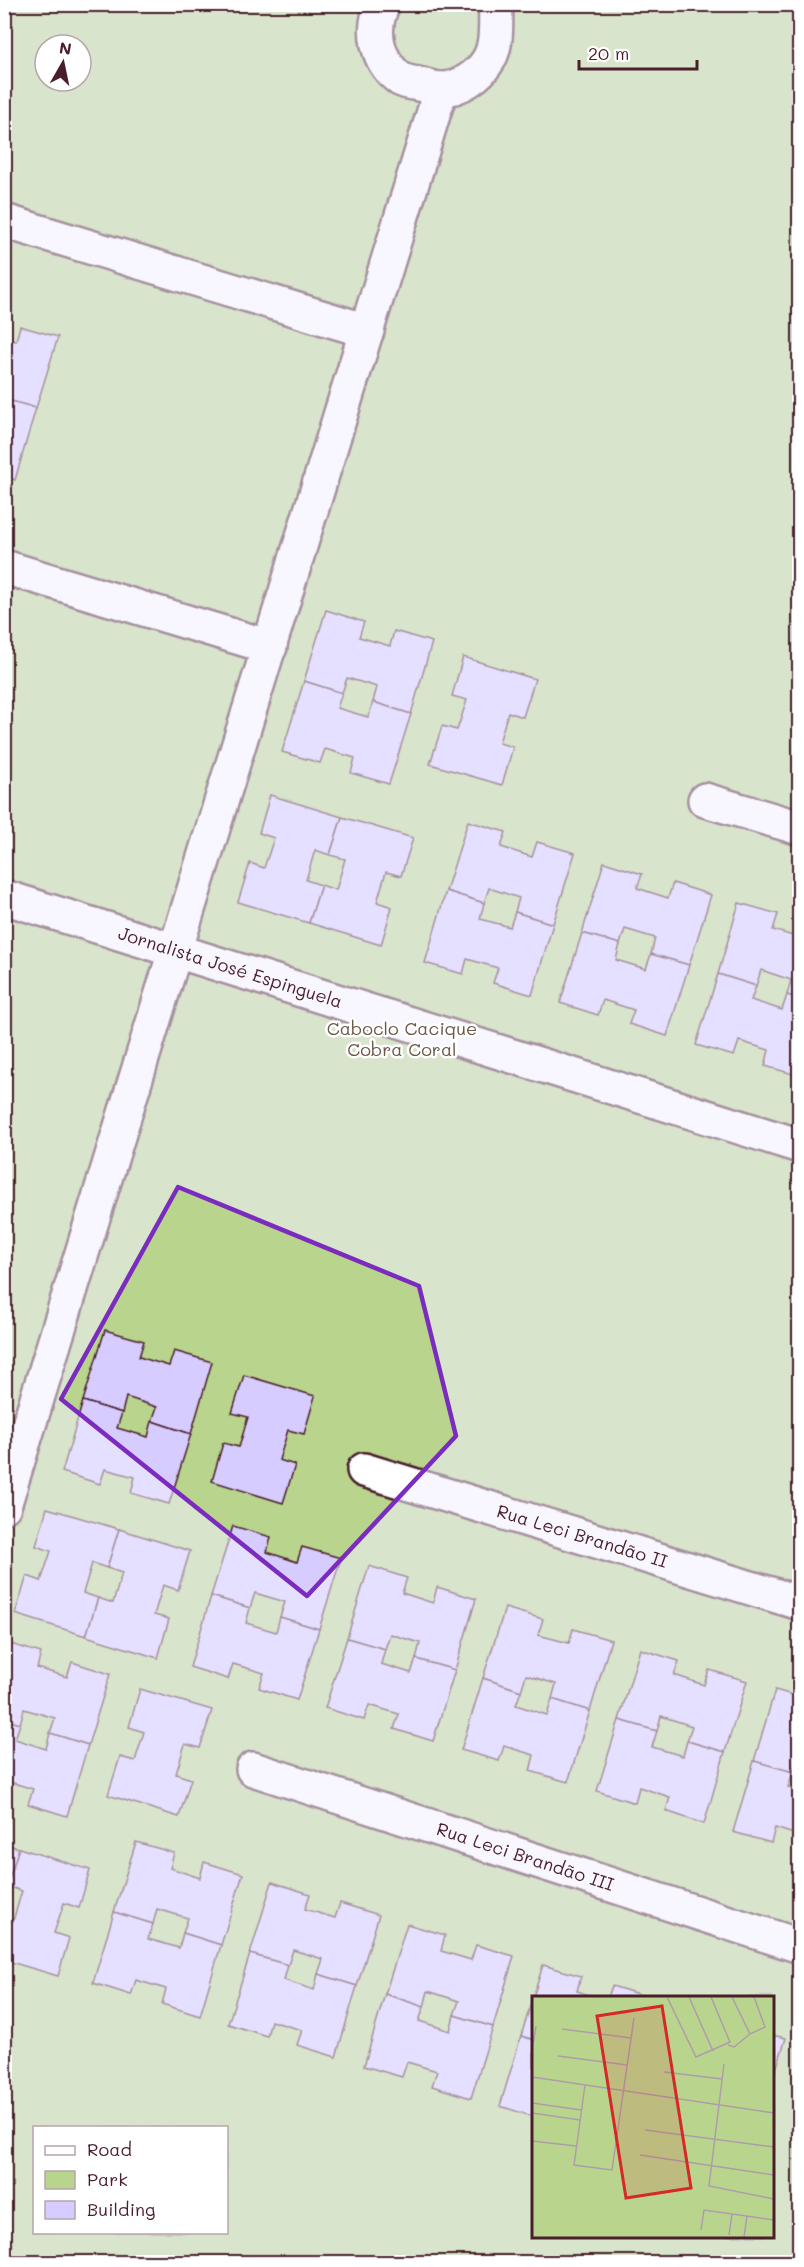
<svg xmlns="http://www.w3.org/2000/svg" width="804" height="2267" font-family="Mali,sans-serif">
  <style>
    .green { fill: #b9d58d; stroke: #827a5c; stroke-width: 1.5; fill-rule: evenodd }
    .building { fill: #d6ccff; stroke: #4a1f2b; stroke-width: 1.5 }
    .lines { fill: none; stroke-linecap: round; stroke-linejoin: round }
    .street-casing { stroke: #4a1f2b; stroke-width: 38 }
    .street { stroke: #fff; stroke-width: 33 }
    .marked { fill: none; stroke: #7b2cbf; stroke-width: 4.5; stroke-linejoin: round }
    .labels { text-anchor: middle; stroke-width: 5; stroke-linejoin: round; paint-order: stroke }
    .street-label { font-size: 18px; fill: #4a1f2b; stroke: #fff }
    .park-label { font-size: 18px; fill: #6b5648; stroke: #fff }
    .inset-road { fill: none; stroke: #af9caa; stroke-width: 1.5 }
    .view { fill: #d62828; fill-opacity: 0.15; stroke: #d62828; stroke-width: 3 }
    .inset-edge { fill: none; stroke: #4a1f2b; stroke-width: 3 }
  </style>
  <rect width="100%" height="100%" fill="#f3f0ff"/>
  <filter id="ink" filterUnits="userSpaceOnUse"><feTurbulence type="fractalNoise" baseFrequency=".0167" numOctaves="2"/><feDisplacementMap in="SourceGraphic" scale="12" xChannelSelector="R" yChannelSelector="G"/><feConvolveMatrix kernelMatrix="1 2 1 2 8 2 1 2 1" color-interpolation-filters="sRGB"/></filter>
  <g filter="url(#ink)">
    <path class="green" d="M5,5h794v2257h-794zM45,45h36v36h-36zM534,1997h238v239h-238zM34,2128h192v104h-192z"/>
    <g class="building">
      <polygon points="20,326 58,337 36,408 4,399 4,338 16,341"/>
      <polygon points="4,399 36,408 15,480 4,476"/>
      <polygon points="326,610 364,622 359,637 390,646 394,631 432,642 411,714 373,702 377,687 347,678 342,693 304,681"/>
      <polygon points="463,657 535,679 523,717 508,712 499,743 513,747 502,785 430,764 442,726 457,730 467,700 452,696"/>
      <polygon points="304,681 342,693 337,708 368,717 373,702 411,714 389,784 351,773 355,758 325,749 320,763 282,752"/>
      <polygon points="270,795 342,817 330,855 315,850 306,880 321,885 309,923 238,902 250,863 264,868 274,838 259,833"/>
      <polygon points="342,817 413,838 401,876 386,872 377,902 392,907 381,945 309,923 321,885 336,890 345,859 330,855"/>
      <polygon points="468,821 506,832 501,847 532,857 537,842 575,853 553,924 515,912 519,898 489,888 484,903 446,891"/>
      <polygon points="604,862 642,874 637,888 668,898 673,883 711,895 689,965 651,954 655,938 625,929 620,944 582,933"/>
      <polygon points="446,891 484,903 480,919 510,927 515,912 553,924 532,995 493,983 498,968 467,959 463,974 425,963"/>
      <polygon points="739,903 778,914 773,930 800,938 800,999 787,995 791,980 761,970 756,986 718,974"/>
      <polygon points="582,933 620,944 616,960 646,969 651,954 689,965 667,1036 629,1024 634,1010 603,1000 598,1015 560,1003"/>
      <polygon points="718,974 756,986 751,1000 782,1010 787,995 800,999 800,1076 765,1066 769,1050 739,1041 734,1056 696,1045"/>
      <polygon points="105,1330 144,1341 139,1357 169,1366 174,1351 212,1362 191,1434 152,1421 157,1407 126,1397 122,1413 83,1401"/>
      <polygon points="244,1375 315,1396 304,1434 288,1430 279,1460 295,1465 283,1503 212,1481 223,1443 239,1447 248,1417 232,1413"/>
      <polygon points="83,1401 122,1413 117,1428 148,1437 152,1421 191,1434 169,1504 131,1493 135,1477 105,1469 100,1484 62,1472"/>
      <polygon points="47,1508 119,1529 107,1568 92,1563 83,1593 98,1598 86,1636 15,1614 27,1576 41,1581 51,1551 36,1546"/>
      <polygon points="233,1526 271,1537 267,1552 297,1562 302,1547 341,1558 319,1629 280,1617 285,1602 255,1593 250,1608 211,1596"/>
      <polygon points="119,1529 190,1551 178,1590 163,1585 154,1615 169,1619 158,1658 86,1636 98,1598 113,1603 122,1573 107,1568"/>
      <polygon points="369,1566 407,1578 402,1593 433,1603 437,1587 476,1599 455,1670 416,1659 420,1643 390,1634 385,1649 347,1638"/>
      <polygon points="211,1596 250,1608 246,1623 276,1632 280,1617 319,1629 297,1700 259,1688 264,1673 233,1664 228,1679 190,1667"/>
      <polygon points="505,1608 543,1619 538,1635 569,1643 573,1629 611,1640 590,1711 552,1699 556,1684 526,1675 521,1691 483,1678"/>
      <polygon points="347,1638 385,1649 381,1664 411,1673 416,1659 455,1670 433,1741 394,1729 399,1714 369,1705 364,1720 325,1708"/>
      <polygon points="4,1642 41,1653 37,1668 67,1677 72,1662 110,1674 88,1745 50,1733 55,1718 24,1709 20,1724 4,1719"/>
      <polygon points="640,1649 679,1661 674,1675 704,1685 709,1670 747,1681 725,1752 687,1741 692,1726 661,1716 657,1731 619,1720"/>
      <polygon points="483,1678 521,1691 516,1705 547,1715 552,1699 590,1711 568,1782 530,1771 534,1755 504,1746 499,1761 461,1750"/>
      <polygon points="140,1689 212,1710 200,1748 185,1744 176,1774 191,1779 179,1817 108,1795 120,1757 135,1761 144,1732 129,1727"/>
      <polygon points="775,1690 800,1697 800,1758 797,1758 793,1772 754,1761"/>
      <polygon points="4,1719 20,1724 15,1739 46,1749 50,1733 88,1745 67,1816 28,1804 33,1789 4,1780"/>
      <polygon points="619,1720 657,1731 652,1747 683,1756 687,1741 725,1752 704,1824 666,1811 670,1797 639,1787 635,1803 597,1791"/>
      <polygon points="754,1761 793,1772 788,1787 800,1791 800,1836 775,1828 771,1843 733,1832"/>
      <polygon points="136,1842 174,1853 170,1868 200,1878 204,1862 243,1874 221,1945 183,1933 188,1918 157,1909 153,1924 114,1912"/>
      <polygon points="4,1844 19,1848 7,1886 4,1885"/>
      <polygon points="19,1848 90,1870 79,1908 64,1903 54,1933 69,1938 58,1976 4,1960 4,1918 13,1921 22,1891 7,1886"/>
      <polygon points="272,1882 310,1894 305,1909 335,1918 340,1903 379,1915 357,1986 318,1974 323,1959 293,1950 288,1965 250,1954"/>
      <polygon points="114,1912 153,1924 148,1939 179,1948 183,1933 221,1945 200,2016 162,2004 166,1989 136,1980 131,1995 93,1983"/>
      <polygon points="407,1924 445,1935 441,1951 471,1960 476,1945 514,1956 493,2027 454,2015 459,2001 428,1991 424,2007 385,1994"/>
      <polygon points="250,1954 288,1965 284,1980 314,1990 318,1974 357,1986 336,2057 297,2045 302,2030 271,2021 267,2036 228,2024"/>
      <polygon points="543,1965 581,1976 577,1991 595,1997 534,1997 534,2040 521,2036"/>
      <polygon points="612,1986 648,1997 608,1997"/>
      <polygon points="385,1994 424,2007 419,2021 450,2031 454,2015 493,2027 471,2098 432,2086 437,2071 407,2062 402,2077 364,2066"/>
      <polygon points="772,2035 786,2038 772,2082"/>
      <polygon points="521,2036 534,2040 534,2117 500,2106"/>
    </g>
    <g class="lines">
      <g class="street-casing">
        <g id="street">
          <path d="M383,4c-13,26 -6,57 17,75 5,3 12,4 18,5 7,1 15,5 22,5 19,1 40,-14 49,-30 9,-16 6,-37 7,-55"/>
          <polyline points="4,221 367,331"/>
          <polyline points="4,567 270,647"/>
          <polyline points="705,800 800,828"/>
          <path id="s1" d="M4,897l796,249"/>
          <path id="s2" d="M364,1470l436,133"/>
          <polyline points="4,1506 441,89"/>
          <path id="s3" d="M253,1769l547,177"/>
        </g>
      </g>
      <use href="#street" class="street"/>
    </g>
  </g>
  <path d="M0 0H804V2267H0ZM178,1187l241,99 37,150 -149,160 -246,-197z" fill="#f3f0ff" fill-opacity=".55" fill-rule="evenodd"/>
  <path class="marked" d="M178,1187l241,99 37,150 -149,160 -246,-197z"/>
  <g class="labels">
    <g class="street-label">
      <text dy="6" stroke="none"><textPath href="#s1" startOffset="237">Jornalista José Espinguela</textPath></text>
      <text dy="6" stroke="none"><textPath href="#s2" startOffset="228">Rua Leci Brandão II</textPath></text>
      <text dy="6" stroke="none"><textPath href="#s3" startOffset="286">Rua Leci Brandão III</textPath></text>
    </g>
    <g class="park-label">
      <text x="402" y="1035">Caboclo Cacique<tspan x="402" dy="21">Cobra Coral</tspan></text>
    </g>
  </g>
  <g transform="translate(532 1996)">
    <rect width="242" height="242" fill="#f3f0ff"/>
    <path d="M0,1h241v240h-241z" fill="#b9d58d"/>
    <path class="inset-road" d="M135,1l29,60 34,-15 -19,-45M157,1l24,54M200,1l18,37 15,-7 -11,-30M30,33l69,9M196,49l6,2 16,-13M0,55l4,-25M26,60l69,9M192,68l-15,122 65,13M132,76l58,7M0,81l242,36M53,89l-11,80 38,5 22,-152M0,107l49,7M0,117l48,7M113,134l129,17M0,145l44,5M108,159l134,20M169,234l3,-20 70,10M197,239l3,-21M212,241l3,-21"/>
    <path class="view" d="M130,10l29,182 -65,10 -29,-182z"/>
    <rect width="242" height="242" class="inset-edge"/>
  </g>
  <rect width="804" height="2267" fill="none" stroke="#fff" stroke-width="24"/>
  <rect x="12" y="12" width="780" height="2243" fill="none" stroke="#4a1f2b" stroke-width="2" filter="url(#ink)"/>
  <rect x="33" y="2126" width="195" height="108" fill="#ffffff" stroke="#b7a5aa" stroke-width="1.5"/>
  <rect x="45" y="2146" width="30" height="9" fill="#ffffff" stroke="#b7a5aa" stroke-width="1.5"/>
  <text x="87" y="2156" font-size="18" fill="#4a1f2b">Road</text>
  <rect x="45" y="2171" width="30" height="18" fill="#b9d58d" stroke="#b7a5aa" stroke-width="1.5"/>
  <text x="87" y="2186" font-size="18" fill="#4a1f2b">Park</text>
  <rect x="45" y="2201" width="30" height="18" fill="#d6ccff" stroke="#b7a5aa" stroke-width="1.5"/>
  <text x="87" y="2216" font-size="18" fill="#4a1f2b">Building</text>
  <g transform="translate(63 63) rotate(9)"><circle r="28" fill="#ffffff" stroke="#b7a5aa" stroke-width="1.5"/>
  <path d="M0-4.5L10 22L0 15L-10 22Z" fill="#4a1f2b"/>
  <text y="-9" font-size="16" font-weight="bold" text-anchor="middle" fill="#4a1f2b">N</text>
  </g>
  <path d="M579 60v9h118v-9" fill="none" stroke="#4a1f2b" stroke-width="3"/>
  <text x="588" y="60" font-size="18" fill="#4a1f2b" stroke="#ffffff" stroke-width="4.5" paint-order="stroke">20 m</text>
</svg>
